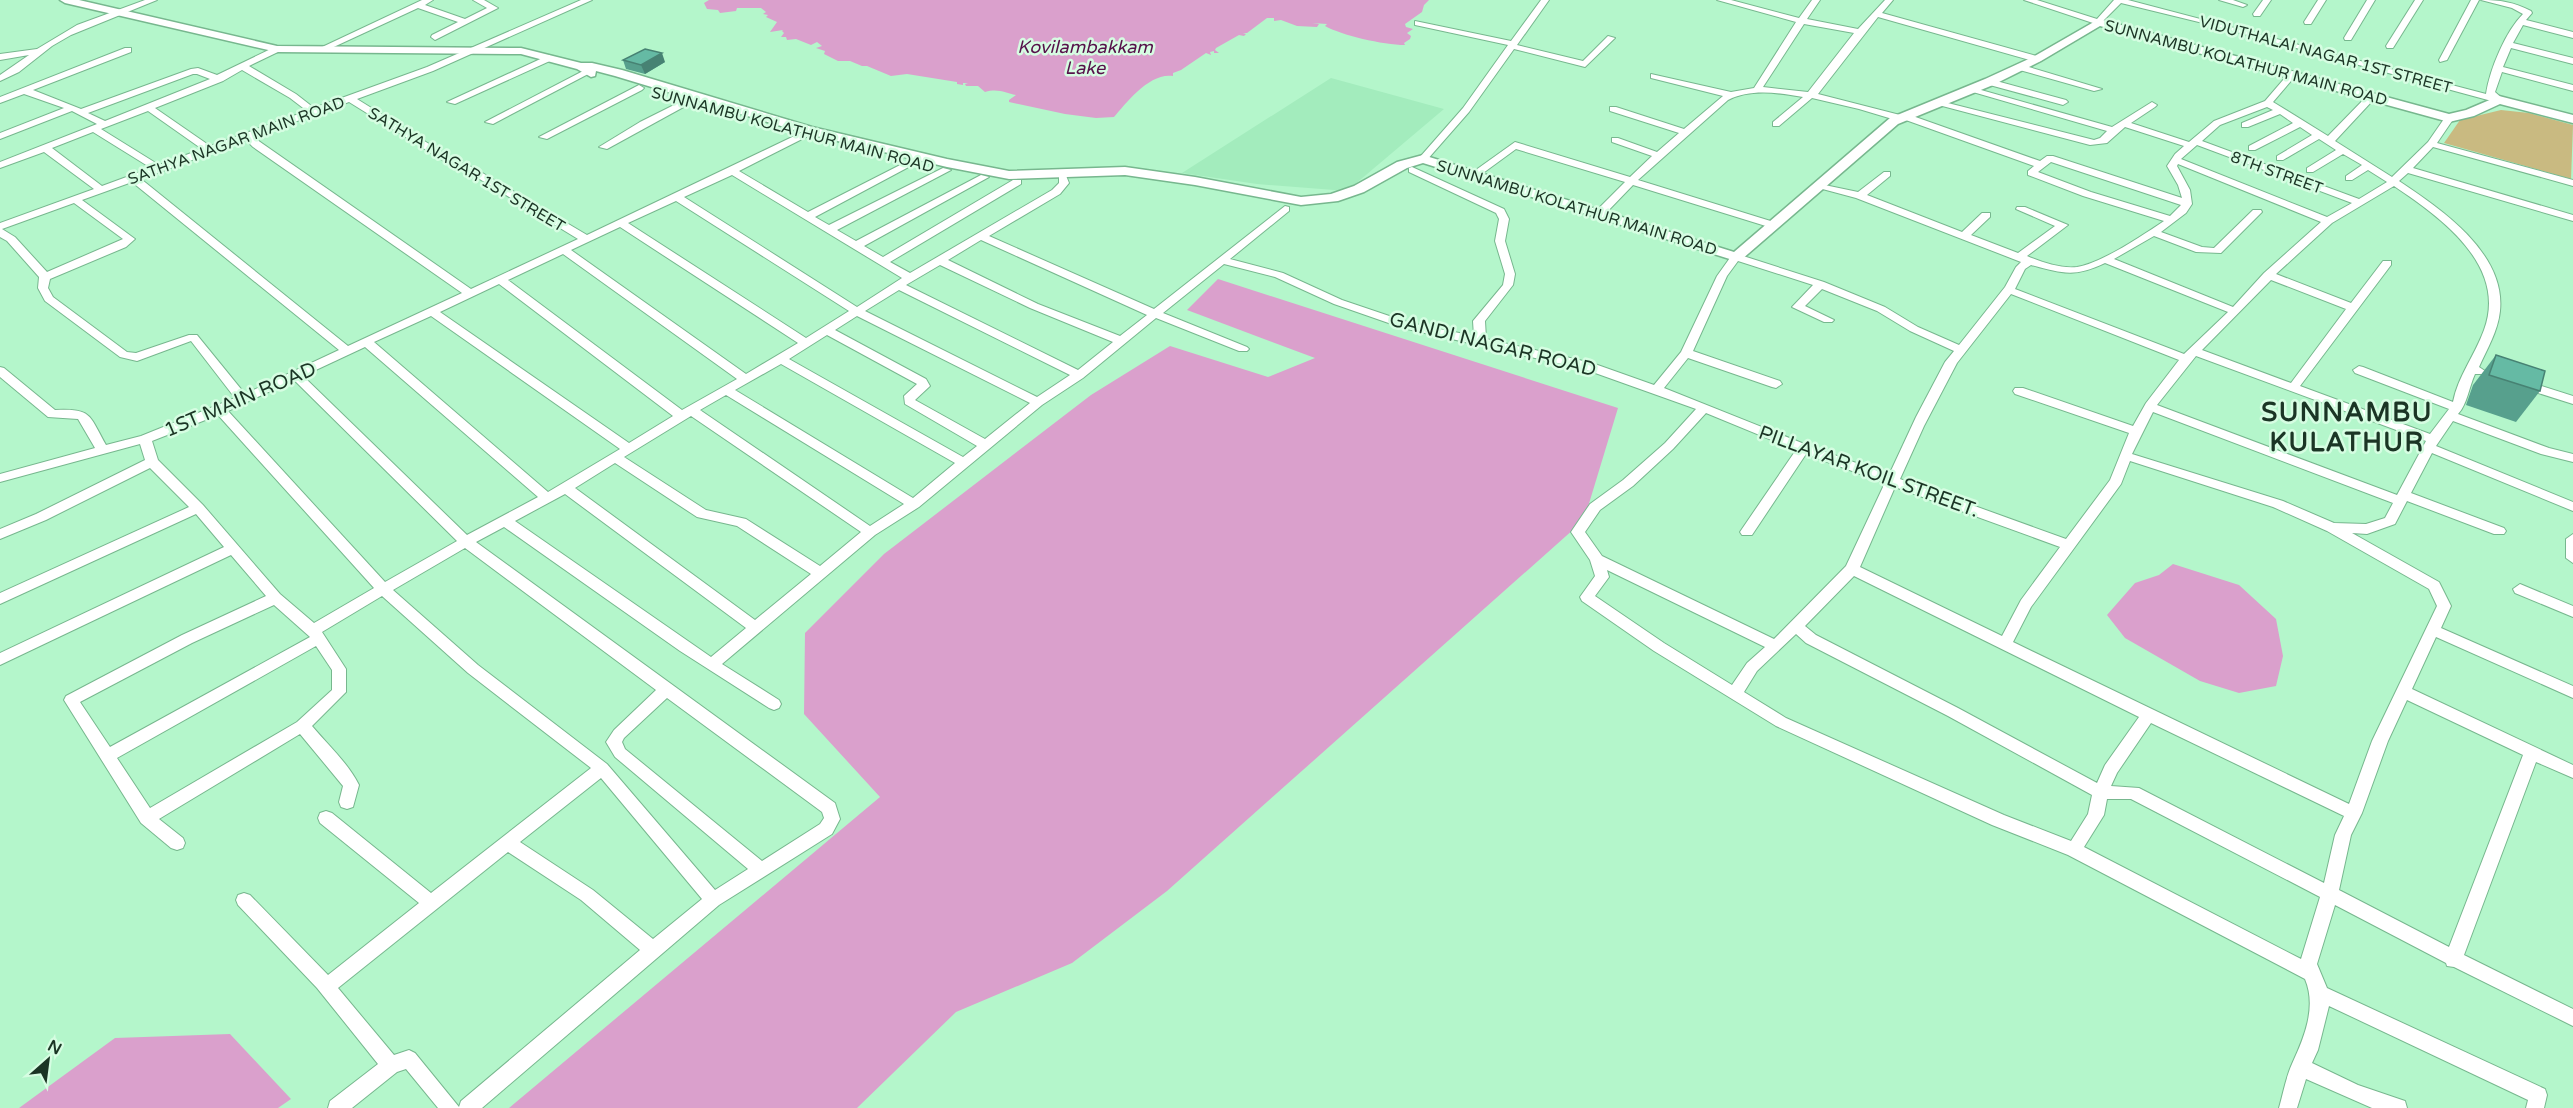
<svg xmlns="http://www.w3.org/2000/svg" width="2573" height="1108" font-family="'Varela Round',sans-serif">
  <style>
    .built { fill: #a3ecbd }
    .green { fill: #c9ba81 }
    .water { fill: #daa0cc }
    .lines { fill: none; stroke-linecap: round; stroke-linejoin: round }
    .minor-casing { stroke: #77b78e; stroke-width: 2 }
    .tertiary-casing { stroke: #77b78e; stroke-width: 3 }
    .minor { fill: #fff; fill-rule: evenodd }
    .tertiary { fill: #fff; fill-rule: evenodd }
    .wall { fill: #57a08d }
    .shaded-wall { fill: #478273 }
    .building { fill: #65baa4; stroke: #478273; stroke-width: 1.5 }
    .labels { text-anchor: middle; stroke-width: 5; stroke-linejoin: round; paint-order: stroke }
    .far-street-label { font-size: 16px; fill: #1b3525; stroke: #d6fde2 }
    .far-water-label { font-size: 18px; font-style: italic; fill: #56114a; stroke: #d6fde2 }
    .street-label { font-size: 20px; fill: #1b3525; stroke: #d6fde2 }
    .district-label { font-size: 26px; font-weight: bold; letter-spacing: 1.5px; fill: #1b3525; stroke: #d6fde2 }
  </style>
  <rect width="100%" height="100%" fill="#b4f6cb"/>
  <polygon class="built" points="1331,78 1444,109 1347,191 1257,184 1182,173"/>
  <polygon class="green" points="2501,110 2529,113 2573,125 2571,179 2444,143 2460,120"/>
  <g class="water">
    <path d="M709,0h720l-5,5 -2,7 -17,12 1,3 7,2 -6,4 4,3 -1,3 -6,4 1,2c-22,0 -64,-10 -80,-19l2,-2 -15,-1 7,1 -2,3 -20,-1 -16,-6 -7,1v-3h-7l-20,15h-4l3,1 -2,2 -5,-1 -23,13 -1,2 4,3h-5v-2l-4,1 1,3 -5,-2 -25,17 -8,3v3c-23,-4 -47,27 -59,41l-18,1 -31,-4 -56,-12v-2l7,-5c-10,-2 -18,-7 -31,-3l-7,-6h-12l-1,-2 3,-1h-5v2l-6,-1v-2l-50,-8 -16,2 -24,-10h-5l-12,-5h-12l-14,-7 1,-3 -9,-3 6,-2 -5,-4 -6,3 -15,-6 -9,1 -1,-3h-5l3,-4 -2,-2 1,-1 -13,2 7,-10 -11,-5 2,-2 -5,-1 3,-2 -5,-4h-24l-1,3 -16,2 -2,-3 -11,-1 -3,-6z"/>
    <polygon points="1218,279 1618,408 1584,520 1167,891 1072,963 956,1012 857,1108 509,1108 880,797 804,714 805,633 884,554 1091,395 1170,346 1268,377 1315,358 1187,310"/>
    <polygon points="2173,564 2239,585 2276,619 2283,656 2276,686 2239,693 2200,681 2125,638 2107,615 2135,583 2159,575"/>
    <polygon points="230,1034 291,1099 278,1108 19,1108 115,1038"/>
  </g>
  <g class="lines">
    <g class="minor-casing">
      <g id="minor">
        <polygon points="145,0 157,0 71,35 52,46 19,72 0,81 0,75 29,55 0,60 0,54 37,49 77,25"/>
        <polygon points="422,0 433,0 425,5 465,19 487,8 473,0 484,0 498,8 435,40 431,37 432,35 458,22 418,8 325,51 318,49"/>
        <path d="M581,0h11l-159,71 -76,28 101,63 16,6 113,67 224,-107 5,3 -2,2 -75,38 69,41 102,-52 8,2 -103,55 14,8 114,-57 8,2 -114,60 19,11 125,-66 8,2 -125,69 19,11 130,-77h8v4l-131,78 20,11 142,-83 7,-7v-10h6l4,10 -9,11 -71,42 165,73 131,-103 4,1v4l-59,48 53,14 59,27 68,23 64,13 -1,-15 30,-36 2,-11 -10,-33 4,-22 -3,-6 -87,-41v-4l3,-1 92,42 5,10 -4,22 10,33 -2,11 -28,36 1,18 106,24 62,22 27,-33 36,-76 15,-21h8l84,27 61,25 33,20 41,18 46,-58 11,-20 5,-5 -165,-64 -41,-11v-4l43,9 26,-20h6v4l-23,19 95,37 20,-19h8v4l-19,18 47,18 37,-27 -39,-17 1,-2h8l43,18 -41,31c14,6 35,13 50,11 25,-4 66,-32 87,-46l-81,-25 -55,-21v-4l6,-5 -131,-47 -4,2 -40,-12 -47,-11 -33,28h-6v-4l30,-25c-24,-4 -52,-9 -75,3l-90,80 139,43v4h-8l-136,-42 -29,30h-8v-4l29,-29 -109,-33 -37,27h-6v-4l42,-30 115,35 22,-21 -40,-14v-4h6l39,14 22,-19 -69,-22v-4h6l68,22 39,-33 -72,-18v-4l80,18 23,-4 42,-66 -79,-22h14l68,18 13,-18h8l-13,19 51,10 27,-29h8l-11,13 158,44v4l-3,1 -159,-45 -60,77 82,21 7,-1 133,47 7,-5h6l129,42 -4,-13 -11,-19 8,-12 9,-8 -59,-19 -18,16 -17,2 -159,-42 5,-3 158,40 6,-2 7,-7 -141,-41 8,-2 138,39 40,-25 5,3 -2,2 -24,16 58,19 25,-21 51,-20 25,-29 3,-1 4,3 -24,28 55,34 41,-42h6v4l-40,43 57,36 36,-35 18,-26 3,-1 5,3 -17,25 136,37v6l-140,-39 -20,21 160,47v6l-165,-48 -9,8c42,28 107,72 101,130 -2,20 -13,38 -21,56l6,4 -2,3h-8c-6,13 -8,31 -17,40l91,34 24,6v8l-32,-8 -88,-33 -17,25 137,56v9l-141,-58 -21,40 93,35 2,3 -2,3h-10l-87,-33 -12,23 -28,10 -15,-1 87,49 12,24 -10,22 132,58v12l-137,-61 -24,52 161,76v13l-37,-16 -72,193 109,54v17l-119,-59 -7,-1 -1,-3 -111,-58 -18,59 10,24 218,101 2,6 -3,13h-18l2,-8 -199,-94 -11,44 -6,13 46,22 47,16 2,7h-35l-66,-29 -9,29h-18c4,-14 7,-31 13,-44 12,-26 25,-57 13,-85l-237,-124 -76,-30 -216,-99 -122,-75 -72,-50 -2,-4 15,-21 -5,-16 -19,-28 2,-3 17,-25 33,-24 42,-37 31,-34 -112,-40 -181,-41 -69,-24 -59,-27 -51,-13 -61,49 84,34 2,2 -2,2h-8l-83,-33 -73,60 -41,27 -123,102 -44,28 -153,129 57,36 2,4 -2,4 -5,2 -5,-2 -89,-57 -176,-124 -28,15 359,261 5,16 -8,15 -113,71 -237,203h-44l-32,-39 -9,3 -45,36h-24l2,-7 48,-37 -61,-76 -79,-83 -2,-5 2,-5 6,-2 6,2 78,80 91,-72 -99,-80 -2,-5 2,-5 6,-2 6,2 99,80 160,-125 -123,-95 -86,-77 -60,36 24,37v23l-34,34c16,19 36,37 47,59l-6,22 -6,2 -6,-2 -2,-5 4,-16 -43,-52 -141,85 24,19 2,5 -2,5 -6,2 -6,-2 -30,-25 -77,-123 2,-4 116,-61 84,-39 -35,-41 -231,110v-12l224,-106 -28,-33 -196,90v-11l189,-86 -39,-39 -104,52 -46,19v-10l36,-15 109,-54 -5,-16 -140,38v-8l95,-26 -17,-29 -30,-2 -48,-40v-10l4,1 51,42c37,-2 34,5 51,35l35,-9 94,-38 -44,-57 -54,20 -17,-4 -75,-56 -7,-13 1,-11 -32,-36 -7,-4v-14l94,-34 -50,-37 -44,16v-6l97,-38 -25,-13 -72,28v-6l64,-25 -40,-14 -24,9v-6l125,-49h6v4l-98,38 48,19 110,-40 7,-1 19,7 60,-29 3,1v4l-31,15 47,28 18,14 113,-41zM1804,24l50,9 -46,59 -45,-5zM242,70l48,28 17,13 -97,35 -55,-38 68,-27zM193,74h4l13,5 -105,42 -17,-8zM349,102l103,64 16,6 110,67 -107,50 -218,-152zM2267,107l6,3 -31,13v4h6l32,-13 13,9 -44,23v4h6l45,-23 12,8 -35,21v4h6l36,-21 17,11 -29,18v4h6l30,-18 19,11 -16,11v4h6l16,-10 19,12 -28,17 -157,-58 18,-16zM148,111l54,38 -43,16 -58,-36zM93,132l58,36 -49,18 -50,-38zM246,140l7,7 209,146 -114,53 -207,-167zM2197,145l155,58 -25,14 -146,-58zM2051,162l130,43 -11,11 -79,-24 -53,-20zM2178,164l143,58 -57,51 -31,34 -119,-48 40,-23 42,16 25,1 41,-41 -1,-2h-8l-39,38 -12,-1 -41,-15 25,-19 6,-9 -2,-14 -13,-24zM732,175l170,103 -45,29 -173,-110zM132,182l207,168 -94,44 -48,-59h-8l-53,18 -9,-1 -74,-55 -5,-9 2,-9 76,-32 9,-8 -53,-39zM2394,186c46,31 114,79 90,144 -9,25 -26,46 -31,72l-90,-35 -4,-1 -6,4 2,3 94,36 -19,25 -130,-48 91,-121v-4h-8l-32,42 -75,-29 56,-51zM676,201l173,110 -43,27 -178,-115zM74,203l49,36 -76,33 -32,-35 -13,-8zM620,227l178,116 -52,31 -175,-124zM981,240l166,75 -27,21 -82,-32 -90,-44zM563,254l174,125 -55,31 -174,-130zM1738,261l75,24 -21,22 32,15h8l2,-2 -29,-14 17,-17 55,22 33,20 44,20 -9,11 -29,55 -27,58 -82,-30 -143,-57 24,-30 84,29 4,1 6,-4 -2,-3 -87,-30 34,-75zM2105,263l123,49 -44,42 -169,-65 10,-20 6,-4c32,8 42,13 74,-2zM940,265l90,43 83,34 -35,28 -172,-85zM2271,280l75,29 -55,74 -89,-33zM499,284l174,132 -44,27 -189,-131zM899,290l171,85 -33,22 -172,-86zM2011,294l168,66 -33,43 -13,23 -110,-38h-8l-2,3 2,3 114,39 -19,47 -44,59 -166,-60 24,-53 33,-63zM431,316l189,133 -72,43 -174,-150zM857,316l173,87 -45,36 -70,-39 15,-14 -4,-7 -91,-49zM827,335l90,49 -13,12 1,8 72,42 -14,11 -174,-98zM365,347l173,150 -71,38 -164,-159zM2196,356l230,85 -29,54 -240,-90zM781,364l174,99 -42,35 -178,-108zM294,380l163,161 -72,41 -157,-171zM726,395l178,109 -34,22 -170,-116zM2153,412l240,91 -8,15 -19,6 -32,-1 -51,-22 -151,-47zM1706,413l90,37 -54,79 -2,3 2,3h10l54,-81 76,28 1,5 -37,79 -72,73 -172,-83 -17,-24 15,-22 33,-24 40,-37zM218,415l156,173 -60,35 -34,-29 -77,-89 -45,-45 -6,-19zM691,416l170,116 -41,34 -74,-47 -40,-9 -82,-53zM2130,461l143,46 54,24 102,58 8,17 -65,135 -23,63 -336,-162 18,-35 90,-123zM615,463l82,54 40,9 74,48 -56,46 -180,-132zM1895,487l165,60 -39,53 -19,36 -142,-69zM565,494l181,134 -35,29 -196,-136zM465,548l191,142 -42,40 -8,12 9,15 133,112 -33,21 -108,-126 -129,-99 -85,-75zM1607,570l158,77 -18,16 -15,22 -68,-42 -69,-47 14,-19zM1854,576l285,141 -34,48 -8,18 -139,-75 -142,-73 -11,-9zM274,605l36,32 -200,110 -30,-45 112,-59zM1796,634l10,9 142,73 144,79 -4,19 -17,27 -67,-26 -218,-97 -42,-26 13,-21zM316,646l16,24v20l-35,32 -147,86 -33,-50zM667,698l155,114 2,6 -4,6 -58,37 -137,-112 -3,-7 2,-4zM2407,700l116,55 -74,192 -110,-57 12,-55 11,-22 26,-72zM2151,723l193,93 -9,19 -11,48 -185,-95 -28,-2 6,-13zM601,778l101,121 -49,40 -60,-49 -73,-48zM2107,799h24l189,98 -19,62 -217,-112 20,-32zM508,852l73,48 59,50 -179,151 -2,6 -44,-54 -6,-3 -15,5 -56,-67z"/>
        <polygon points="1541,0 1549,0 1517,45 1583,61 1608,36 1615,38 1585,67 1514,49 1469,112 1426,161 1420,161 1420,157 1463,108 1508,45 1415,25 1415,21 1511,41"/>
        <path d="M2024,0h13l60,19 17,-19h14l358,94c4,-26 20,-63 37,-80l-11,-6 -31,-8c19,0 33,2 50,11l1,2 -6,7 47,12v6l-50,-13 -10,18 60,15v6l-62,-16 -8,19 70,18v6l-71,-19 -7,20 9,8 -5,3 -292,-79 -86,-21 -22,22z"/>
        <polygon points="2219,0 2233,0 2247,5 2243,7"/>
        <polygon points="2263,0 2271,0 2260,16 2254,16 2253,14"/>
        <polygon points="2318,0 2326,0 2311,24 2305,24 2304,22"/>
        <polygon points="2367,0 2375,0 2351,40 2345,40 2344,38"/>
        <polygon points="2415,0 2423,0 2393,48 2387,48 2386,46"/>
        <polygon points="2471,0 2479,0 2447,60 2440,62 2439,60"/>
        <polygon points="549,55 553,58 552,60 455,104 447,102"/>
        <polygon points="2016,65 2022,65 2102,89 2094,91 2016,69"/>
        <polygon points="585,70 592,72 493,124 485,122"/>
        <polygon points="1989,79 2066,100 2068,102 2063,105 1986,84 1986,80"/>
        <polygon points="639,85 644,88 642,90 547,139 539,137"/>
        <polygon points="686,99 689,100 689,104 607,149 599,147 640,122"/>
        <polygon points="2523,380 2573,396 2573,404 2519,387 2517,384"/>
        <polygon points="2573,534 2573,563 2566,558 2566,539"/>
        <polygon points="2520,584 2573,606 2573,617 2515,593 2513,589"/>
      </g>
    </g>
    <g class="tertiary-casing">
      <polygon id="tertiary" points="60,0 79,0 277,46 521,48 581,63 592,63 622,70 812,127 947,159 1009,171 1125,167 1195,177 1301,197 1331,194 1354,186 1397,162 1423,155 1734,252 1890,118 1985,79 2033,57 2099,19 2449,114 2466,110 2499,96 2573,115 2573,123 2500,104 2474,116 2449,122 2100,26 2041,61 1993,85 1898,124 1741,260 1736,261 1423,163 1407,168 1364,192 1338,201 1301,205 1195,185 1125,175 1009,179 947,167 804,133 615,76 596,71 595,76 591,77 577,69 521,54 277,52 65,3"/>
    </g>
    <use href="#minor" class="minor"/>
    <use href="#tertiary" class="tertiary"/>
  </g>
  <g class="wall">
    <polygon points="623,60 665,62 645,74 626,69"/>
    <polygon points="2496,355 2540,391 2516,422 2466,405 2473,385"/>
  </g>
  <polygon class="shaded-wall" points="662,53 665,62 645,74 641,65"/>
  <g class="building">
    <polygon points="645,49 662,53 641,65 623,60"/>
    <polygon points="2496,355 2545,371 2540,391 2489,375"/>
  </g>
  <g class="labels">
    <g class="far-street-label">
      <text transform="translate(2326 54) rotate(15)" y="6">VIDUTHALAI NAGAR 1ST STREET</text>
      <text transform="translate(2246 62) rotate(15)" y="6">SUNNAMBU KOLATHUR MAIN ROAD</text>
      <text transform="translate(793 129) rotate(15)" y="6">SUNNAMBU KOLATHUR MAIN ROAD</text>
      <text transform="translate(236 140) rotate(-20)" y="6">SATHYA NAGAR MAIN ROAD</text>
      <text transform="translate(467 169) rotate(31)" y="6">SATHYA NAGAR 1ST STREET</text>
      <text transform="translate(2277 172) rotate(20)" y="6">8TH STREET</text>
      <text transform="translate(1577 207) rotate(17)" y="6">SUNNAMBU KOLATHUR MAIN ROAD</text>
    </g>
    <g class="far-water-label">
      <text x="1085" y="53">Kovilambakkam<tspan x="1085" dy="21">Lake</tspan></text>
    </g>
    <g class="street-label">
      <text transform="translate(1493 344) rotate(14)" y="7">GANDI NAGAR ROAD</text>
      <text transform="translate(240 399) rotate(-23)" y="7">1ST MAIN ROAD</text>
      <text transform="translate(1869 471) rotate(20)" y="7">PILLAYAR KOIL STREET.</text>
    </g>
    <g class="district-label">
      <text x="2347" y="421">SUNNAMBU<tspan x="2347" dy="30">KULATHUR</tspan></text>
    </g>
  </g>
  <g transform="translate(48 1060) rotate(28)" stroke="#d6fde2" stroke-width="4.5" paint-order="stroke">
  <path d="M0-4.5L10 22L0 15L-10 22Z" fill="#1b3525"/>
  <text y="-9" font-size="16" font-weight="bold" text-anchor="middle" fill="#1b3525">N</text>
  </g>
</svg>
